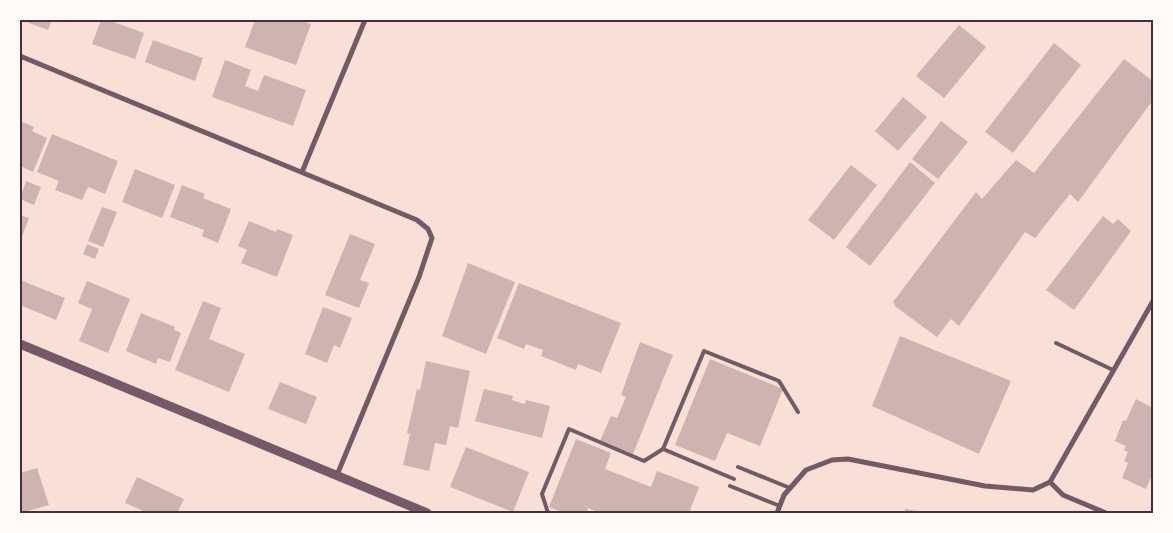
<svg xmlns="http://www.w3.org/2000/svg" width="1173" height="533" font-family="'Work Sans',sans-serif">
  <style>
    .building { fill: #ccb4b1 }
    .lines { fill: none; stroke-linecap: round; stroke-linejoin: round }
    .service { stroke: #755966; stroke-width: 4 }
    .minor { stroke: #755966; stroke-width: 5 }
    .tertiary { stroke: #755966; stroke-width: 9 }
    .neatline { fill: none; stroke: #4a2c40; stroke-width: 2 }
  </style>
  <rect width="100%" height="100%" fill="#f7e1d7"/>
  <g class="building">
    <polygon points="21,20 52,20 48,30"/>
    <polygon points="101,20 108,20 144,33 135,59 92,44"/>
    <polygon points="255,20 264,22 265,20 301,20 311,24 296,65 245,47"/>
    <polygon points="959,25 986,47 944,98 916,76"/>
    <polygon points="153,40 203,58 195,81 145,62"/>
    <polygon points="1054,43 1081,65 1013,153 985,132"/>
    <polygon points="1124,59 1153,81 1153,100 1078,202 1070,194 1035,238 1025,232 959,326 951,319 937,337 896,307 893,302 976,192 982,199 1016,160 1034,173"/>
    <polygon points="225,60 251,70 245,86 258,91 264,75 306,90 293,126 212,97"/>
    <polygon points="903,97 927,117 898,151 875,131"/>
    <polygon points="20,121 34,127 32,131 47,138 33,172 20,166"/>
    <polygon points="941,121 968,142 938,179 912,159"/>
    <polygon points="52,134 118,161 105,194 88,187 82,200 55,190 59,181 37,172"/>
    <polygon points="910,162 935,183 870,266 846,247"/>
    <polygon points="851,165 877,185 834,240 808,220"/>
    <polygon points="135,169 175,185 162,218 122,202"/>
    <polygon points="26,181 41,187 34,205 20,199"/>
    <polygon points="182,185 205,194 203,198 231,209 218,243 202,236 204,230 170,217"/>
    <polygon points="102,207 117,212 103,247 88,241"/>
    <polygon points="20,215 29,218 20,242"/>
    <polygon points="1103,216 1113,224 1118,219 1131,231 1074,310 1046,290"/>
    <polygon points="249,221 276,232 277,229 293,235 277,277 241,263 247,250 238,246"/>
    <polygon points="350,234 375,244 360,280 369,283 359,308 325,295"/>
    <polygon points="87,244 99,249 95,259 83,254"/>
    <polygon points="468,263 515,282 486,354 442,336"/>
    <polygon points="20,280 65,298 56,320 20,305"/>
    <polygon points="87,281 130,299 108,353 79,341 92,309 78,303"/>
    <polygon points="519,283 621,323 601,373 578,364 576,370 541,356 543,350 526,344 524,349 497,338"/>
    <polygon points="203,301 221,308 209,339 245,354 229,392 175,370"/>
    <polygon points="323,307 352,318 340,348 334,345 327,363 305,354"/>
    <polygon points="141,313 175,327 174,330 181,333 170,362 158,358 156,364 126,351"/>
    <polygon points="900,336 1011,381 979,454 872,406"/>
    <polygon points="640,342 673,355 633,454 600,441 611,416 617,418 626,397 621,395"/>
    <polygon points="710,359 783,389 760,446 727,433 715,461 675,445"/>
    <polygon points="426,361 470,371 458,428 450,426 446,445 435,443 429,471 403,465 410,434 407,433 417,389 420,390"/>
    <polygon points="280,382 317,397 306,424 268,409"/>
    <polygon points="484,389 513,396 512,400 525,404 526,400 550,406 542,438 475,421"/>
    <polygon points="1136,399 1153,408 1153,473 1146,489 1122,478 1128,463 1124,461 1128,452 1124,450 1126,446 1115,441 1123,420 1126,421"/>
    <polygon points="576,439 611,453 605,469 651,487 657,471 699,487 689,513 600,513 588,508 586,513 564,513 549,507"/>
    <polygon points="466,447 529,472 513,512 450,487"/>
    <polygon points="37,468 49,505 20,513 20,473"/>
    <polygon points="137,477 184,499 177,513 148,513 125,503"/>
    <polygon points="905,509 923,512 922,513 905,513"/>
  </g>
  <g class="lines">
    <g class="service">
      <polyline points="1056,343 1113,370"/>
      <polyline points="663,449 704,351 779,381 798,412"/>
      <polyline points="738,467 790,488"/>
      <polyline points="730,486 780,506"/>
      <polyline points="548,513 542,494 569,429 644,461 663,449 734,479"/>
    </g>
    <g class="minor">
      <polyline points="20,56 417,220 428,229 432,238 419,277 337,475"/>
      <polyline points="302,172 365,20"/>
      <polyline points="1050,482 1153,301"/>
      <polyline points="777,513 784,495 806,470 832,460 848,459 985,486 1033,490 1050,482 1063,495 1106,513"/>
    </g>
    <polyline class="tertiary" points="20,344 427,513"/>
  </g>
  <rect width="1173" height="533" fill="none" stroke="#fffaf5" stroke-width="42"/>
  <rect x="21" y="21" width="1131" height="491" class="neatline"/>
</svg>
